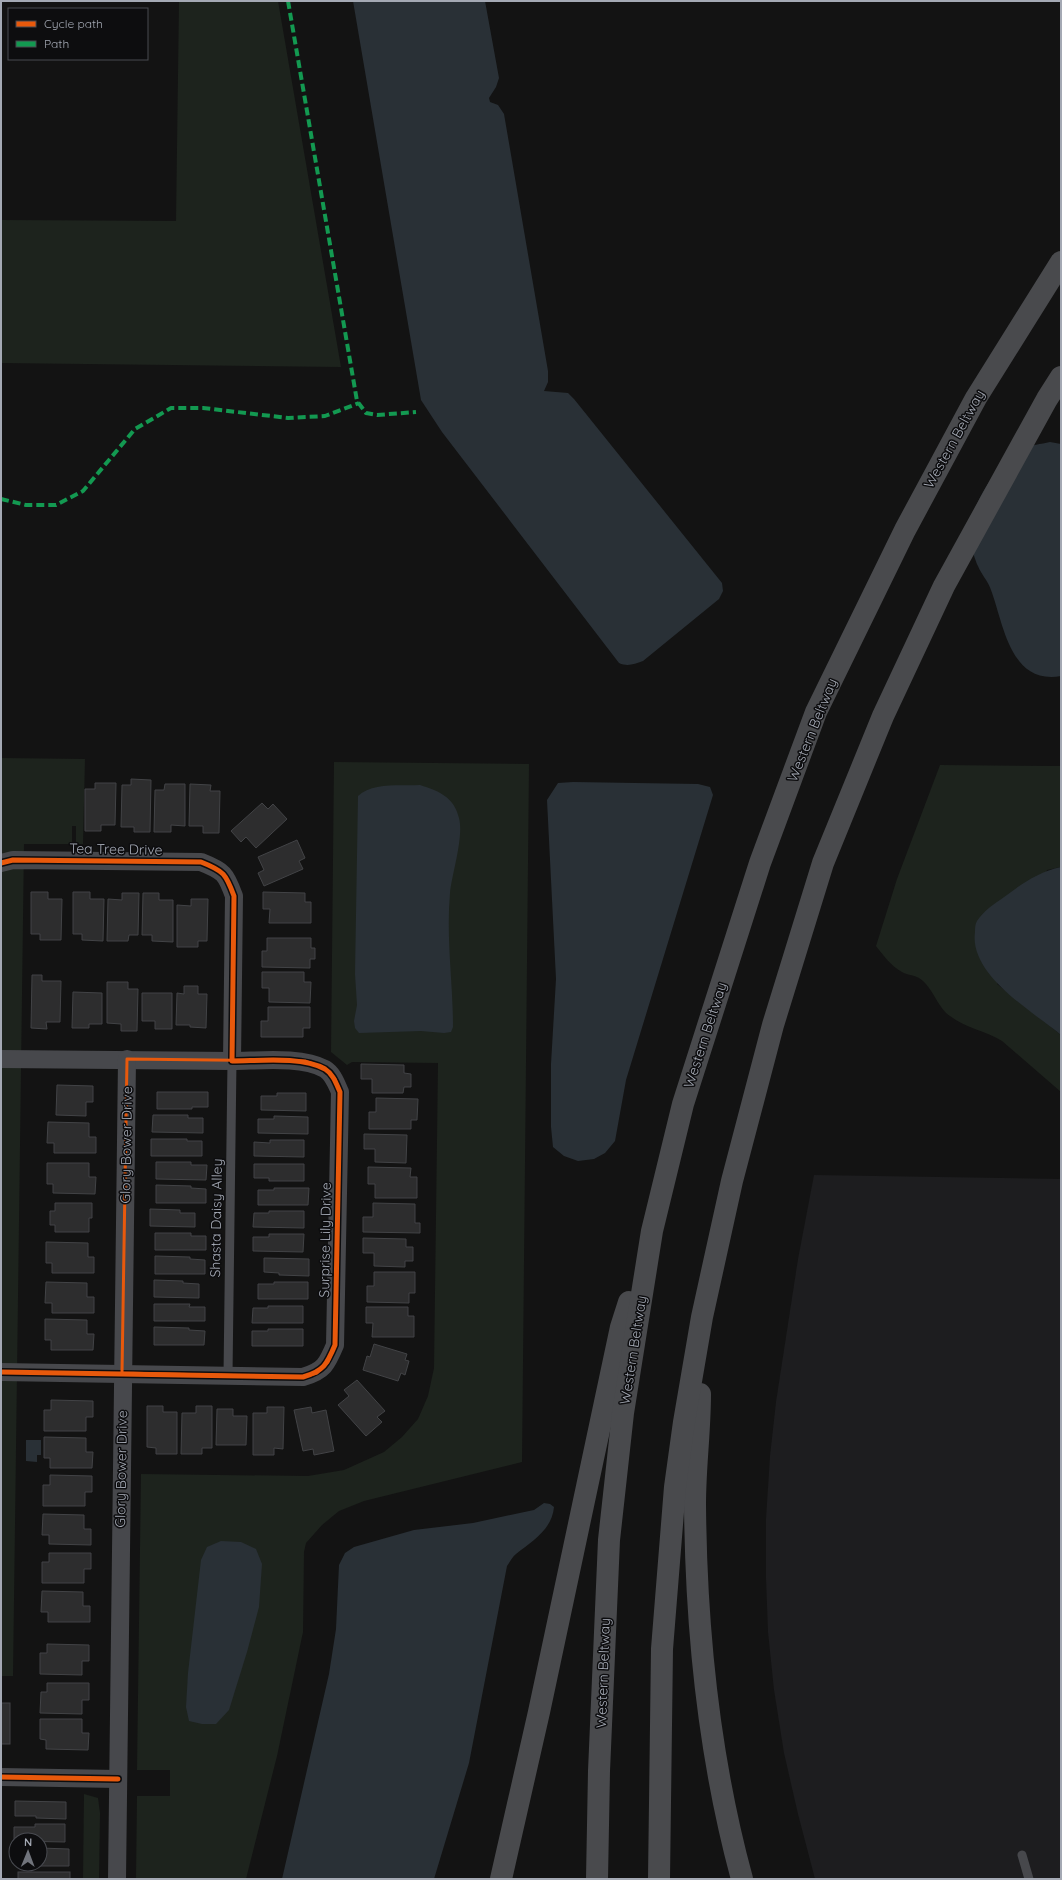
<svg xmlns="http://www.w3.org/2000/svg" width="1062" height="1880" font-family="Quicksand,sans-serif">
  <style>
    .built { fill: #1d1d1f }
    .green { fill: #1d231d }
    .water { fill: #293036 }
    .building { fill: #2d2d2e; stroke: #424346 }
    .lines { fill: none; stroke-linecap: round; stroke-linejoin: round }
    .service { stroke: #47484c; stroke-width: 9 }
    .minor { stroke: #47484c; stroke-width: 18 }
    .motorway { stroke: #494a4d; stroke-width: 22 }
    .quiet { stroke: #139951; stroke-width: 4; stroke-dasharray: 8 4; stroke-linecap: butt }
    .cycleway-casing { stroke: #0d0d0f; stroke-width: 8 }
    .cycleway { stroke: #e8590c; stroke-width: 5 }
    .marked { fill: none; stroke: #e8590c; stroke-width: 3; stroke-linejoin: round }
    .labels { text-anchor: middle; stroke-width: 3; stroke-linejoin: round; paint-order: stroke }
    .street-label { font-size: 14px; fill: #a4a9b4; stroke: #0d0d0f }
  </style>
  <rect width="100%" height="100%" fill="#131313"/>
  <polygon class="built" points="814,1175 1061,1179 1061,1879 815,1879 798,1814 784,1753 774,1690 768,1632 766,1578 766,1519 770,1456 776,1402 798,1259"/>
  <g class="green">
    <polygon points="179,1 278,1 341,367 1,363 1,220 176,221"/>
    <polygon points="1,758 85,759 83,844 76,844 76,826 72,826 72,844 24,844 13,1676 1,1676"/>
    <polygon points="334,762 529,764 522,1462 364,1501 339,1511 322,1525 306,1543 304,1552 303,1632 277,1756 246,1879 136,1879 137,1796 170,1796 170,1770 137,1770 141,1474 308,1476 344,1470 384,1452 402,1437 418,1419 428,1396 434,1368 438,1063 352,1062 347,1065 331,1052"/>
    <path d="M940,765l121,1v101l-14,3 -50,114 64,51v57l-59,-51c-16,-10 -37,-13 -52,-25 -13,-9 -17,-29 -31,-38 -5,-3 -12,-3 -17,-6 -11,-6 -19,-17 -26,-26l21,-67z"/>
    <polygon points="84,1794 98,1798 100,1813 99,1879 83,1879"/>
  </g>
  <g class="water">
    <path d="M353,1h132l14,77 -3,9 -7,11 1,4 8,3 6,9 44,257v11l-4,9 24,2 6,6 148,184 1,8 -4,8 -76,62c-9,3 -15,6 -24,2l-177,-231 -21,-32z"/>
    <path d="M1050,442l11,2v232c-51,9 -57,-51 -70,-86 -3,-9 -10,-16 -13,-24 -3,-6 -9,-26 -9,-32 1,-28 29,-73 54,-85 8,-4 18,-5 27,-7z"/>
    <polygon points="573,782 698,784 710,787 713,795 626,1080 615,1141 605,1153 594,1159 578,1161 564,1156 553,1147 551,1127 551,1064 556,979 547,800 558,783"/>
    <path d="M420,785c19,6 34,12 39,33 5,19 -7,55 -9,75 -4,45 3,90 3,134l-2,5 -7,1 -23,-2 -62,2 -4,-5 -1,-7 3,-16 -2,-31 3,-178c14,-14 42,-10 62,-11z"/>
    <path d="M1061,867v168c-29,-24 -92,-60 -86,-103 0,-3 0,-8 2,-11 6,-9 15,-16 23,-21 19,-14 37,-28 61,-33z"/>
    <polygon points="26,1440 41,1440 41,1455 37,1455 37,1462 26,1461"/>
    <path d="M544,1503l6,1 4,3c-2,23 -22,34 -38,47 -4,3 -6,8 -9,12l-38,197 -35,116h-152l47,-205 7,-45 3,-64 6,-12 9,-6 60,-17 59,-7 61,-13z"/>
    <polygon points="221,1541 241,1542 256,1549 262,1564 259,1607 247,1652 229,1710 216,1724 202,1724 189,1721 186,1707 188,1673 201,1560 207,1547"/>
  </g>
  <g class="building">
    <polygon points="131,779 151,780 150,832 134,832 134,827 121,827 122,785 131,785"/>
    <polygon points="95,783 116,783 115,825 101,825 101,831 85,831 85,789 95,789"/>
    <polygon points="165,784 185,784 185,826 171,825 171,832 154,832 155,790 164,790"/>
    <polygon points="190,784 211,785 210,791 220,791 219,833 203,833 203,826 189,826"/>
    <polygon points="262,803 268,809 273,804 287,819 256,848 246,837 241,842 231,831"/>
    <polygon points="297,840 305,858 299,861 303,869 264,886 258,873 264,870 258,857"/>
    <polygon points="31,892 48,892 48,899 62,899 61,940 40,940 40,934 31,934"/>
    <polygon points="73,892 90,892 90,899 104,899 103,941 82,940 82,934 73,934"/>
    <polygon points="263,892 305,893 305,902 311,902 311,923 269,923 270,909 263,909"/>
    <polygon points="122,893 139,893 138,935 129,935 128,941 107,941 108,899 122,900"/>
    <polygon points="143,893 159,893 159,900 173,900 173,942 152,941 152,935 142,935"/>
    <polygon points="191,899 208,899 207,941 198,941 198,947 177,947 177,905 191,906"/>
    <polygon points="267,938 311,938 311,948 315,948 315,959 310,959 310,968 262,967 262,951 267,951"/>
    <polygon points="262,972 304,972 304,982 311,982 310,1003 269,1002 269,988 262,988"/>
    <polygon points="32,975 42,975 42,981 61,981 60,1022 46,1022 47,1029 31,1028"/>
    <polygon points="107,982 128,982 128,989 138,989 137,1031 121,1031 121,1024 107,1023"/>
    <polygon points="184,986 198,986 198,994 207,994 206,1028 190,1027 190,1025 176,1025 177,993 184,994"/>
    <polygon points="73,992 102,993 102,1024 89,1024 89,1028 72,1028"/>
    <polygon points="142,993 172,993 172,1029 155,1029 155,1021 142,1021"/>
    <polygon points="268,1007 310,1007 310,1028 303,1028 303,1037 261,1037 261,1021 268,1021"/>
    <polygon points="361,1064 404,1065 404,1073 411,1074 411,1087 404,1087 403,1093 372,1093 372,1079 361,1079"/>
    <polygon points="57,1085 93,1086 93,1102 86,1102 86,1116 56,1115"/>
    <polygon points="157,1092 208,1092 208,1107 192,1107 192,1109 157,1109"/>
    <polygon points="277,1093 306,1093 306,1111 261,1110 261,1096 277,1096"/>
    <polygon points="376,1098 418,1099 417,1120 411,1120 411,1129 369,1129 369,1112 376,1112"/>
    <polygon points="153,1115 188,1115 188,1118 203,1118 203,1133 152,1132"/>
    <polygon points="274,1116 308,1117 308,1134 258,1133 258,1119 274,1119"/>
    <polygon points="48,1122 89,1123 89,1137 96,1137 96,1153 54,1153 54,1143 47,1143"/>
    <polygon points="364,1134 407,1135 406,1163 375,1162 375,1149 364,1149"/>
    <polygon points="151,1139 187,1139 187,1141 202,1141 202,1156 151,1156"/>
    <polygon points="270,1140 304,1140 304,1157 254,1156 254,1142 270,1143"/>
    <polygon points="156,1162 191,1162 191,1165 207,1165 206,1180 156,1179"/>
    <polygon points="47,1163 89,1163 89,1177 96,1177 95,1194 53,1193 53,1184 47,1184"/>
    <polygon points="254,1164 304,1164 304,1181 269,1181 269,1178 254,1178"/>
    <polygon points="368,1167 411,1168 410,1177 417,1177 417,1198 375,1198 375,1184 368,1184"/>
    <polygon points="156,1185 191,1186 191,1188 206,1189 206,1203 156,1203"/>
    <polygon points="274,1188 309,1188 308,1205 258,1205 258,1190 274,1190"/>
    <polygon points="55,1203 92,1203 92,1218 89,1218 89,1232 55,1232 55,1225 50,1225 50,1211 55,1211"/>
    <polygon points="373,1203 415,1204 415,1223 420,1223 420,1233 363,1232 363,1217 373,1217"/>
    <polygon points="150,1209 180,1210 180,1213 195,1213 195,1227 150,1226"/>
    <polygon points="269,1211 304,1211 304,1228 253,1227 254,1213 269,1213"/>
    <polygon points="155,1233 191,1233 191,1236 206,1236 206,1250 155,1250"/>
    <polygon points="269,1234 304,1234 303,1252 253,1251 253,1237 269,1237"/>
    <polygon points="363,1238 406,1239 406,1247 413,1247 413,1261 405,1261 405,1267 374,1266 374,1253 363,1253"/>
    <polygon points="46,1242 88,1243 88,1257 94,1257 94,1273 52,1273 52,1263 46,1263"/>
    <polygon points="155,1256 190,1257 190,1259 205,1260 205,1274 155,1274"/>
    <polygon points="264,1258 309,1259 309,1276 279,1275 279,1273 264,1272"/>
    <polygon points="374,1272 415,1272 415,1293 409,1293 409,1303 367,1302 367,1286 374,1286"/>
    <polygon points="154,1280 183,1281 183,1283 199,1284 199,1298 154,1297"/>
    <polygon points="46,1282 87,1283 87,1297 94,1297 94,1313 52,1313 52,1303 45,1303"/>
    <polygon points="274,1282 308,1282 308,1299 258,1299 258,1284 274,1284"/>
    <polygon points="154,1304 190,1304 189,1307 205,1307 205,1321 154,1321"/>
    <polygon points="268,1306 303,1306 303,1323 252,1323 253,1308 268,1308"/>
    <polygon points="366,1307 408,1307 408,1316 414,1316 414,1337 372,1337 373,1323 366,1323"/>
    <polygon points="45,1319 87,1320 87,1334 94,1334 93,1350 51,1350 51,1340 45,1340"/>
    <polygon points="154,1327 189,1328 189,1330 205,1331 204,1345 154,1345"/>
    <polygon points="268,1329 303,1329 303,1346 252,1346 252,1331 268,1331"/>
    <polygon points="374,1344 407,1354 405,1360 409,1361 405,1375 401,1373 398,1381 363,1370 367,1356 370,1357"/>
    <polygon points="357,1380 385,1411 377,1417 382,1422 366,1436 338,1405 349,1396 344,1390"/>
    <polygon points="51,1400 93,1401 93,1417 86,1417 86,1431 44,1431 44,1410 51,1410"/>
    <polygon points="147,1406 163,1406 163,1412 177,1412 177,1454 156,1454 156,1448 147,1447"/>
    <polygon points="196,1406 212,1406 212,1448 202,1448 202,1454 181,1454 182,1413 196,1413"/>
    <polygon points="267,1407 284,1407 283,1449 274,1448 274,1455 253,1455 253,1413 267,1413"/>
    <polygon points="311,1407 312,1413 326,1410 334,1451 314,1455 313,1449 303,1451 294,1410"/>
    <polygon points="217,1409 233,1409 233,1416 247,1416 246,1445 216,1445"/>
    <polygon points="44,1437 86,1438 86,1452 93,1452 92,1468 50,1468 50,1458 44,1458"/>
    <polygon points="50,1475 92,1476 92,1492 85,1492 85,1506 43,1506 43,1485 50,1485"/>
    <polygon points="43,1514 84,1515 84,1529 91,1529 91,1545 49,1544 49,1535 42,1535"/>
    <polygon points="49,1553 91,1553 91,1569 84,1569 84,1583 42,1583 42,1562 49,1562"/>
    <polygon points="42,1591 83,1592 83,1606 90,1606 90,1622 48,1622 48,1612 41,1612"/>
    <polygon points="47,1644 89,1645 89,1661 82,1661 82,1675 40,1674 40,1653 47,1653"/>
    <polygon points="47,1683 89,1683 89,1700 82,1700 82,1714 40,1713 41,1692 47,1692"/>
    <rect x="1" y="1703" width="9" height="41"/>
    <polygon points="40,1719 82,1719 82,1733 89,1733 88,1750 46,1749 46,1740 40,1739"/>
    <polygon points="15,1801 66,1802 66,1819 36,1818 36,1816 15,1816"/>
    <polygon points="35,1824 65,1824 65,1842 14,1841 14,1827 35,1827"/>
    <polygon points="40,1848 69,1849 69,1866 39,1866"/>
    <rect x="18" y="1872" width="52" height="7"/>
  </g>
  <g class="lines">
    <g class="service">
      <polyline points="228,1375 232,1061"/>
      <polyline points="1022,1855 1029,1879"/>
    </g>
    <g class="minor">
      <path d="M1,863l12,-3 188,2c23,9 25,12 33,34l-2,165c27,0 69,-5 93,8 8,5 11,14 15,23l-5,253c-8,19 -11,26 -32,32l-302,-5"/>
      <polyline points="1,1059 232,1061"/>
      <polyline points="1,1777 118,1779"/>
      <polyline points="117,1879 127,1059"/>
    </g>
    <g class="motorway">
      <path d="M700,1394c0,37 -5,73 -5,110 1,124 14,254 47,375"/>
      <polyline points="501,1879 539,1712 621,1327 629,1302"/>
      <polyline points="597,1879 599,1771 609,1540 623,1413 652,1231 683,1104 760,863 816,712 905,530 976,398 1061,262"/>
      <polyline points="659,1879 662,1649 675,1487 684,1422 702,1317 732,1181 773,1025 823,863 883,716 944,586 1047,399 1061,377"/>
    </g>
    <g class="quiet">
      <polyline points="288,1 357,401 366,413 377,415 416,412"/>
      <polyline points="1,499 26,505 56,505 83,491 135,429 171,408 203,408 288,418 325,416 359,403"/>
    </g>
    <g class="cycleway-casing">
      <g id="cycleway">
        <path d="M1,863l12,-3 188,2c23,9 25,12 33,34l-2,165c27,0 69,-5 93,8 8,5 11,14 15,23l-5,253c-8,19 -11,26 -32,32l-302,-5"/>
        <polyline points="1,1777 118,1779"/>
      </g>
    </g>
    <use href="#cycleway" class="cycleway"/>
  </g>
  <path class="marked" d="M127,1059l178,2 20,8 10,10 5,13 -5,253 -7,17 -11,11 -14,4 -181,-4z"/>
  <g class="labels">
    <g class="street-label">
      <text transform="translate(954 439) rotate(-61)" y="5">Western Beltway</text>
      <text transform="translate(812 730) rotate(-68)" y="5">Western Beltway</text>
      <text transform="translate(116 849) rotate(1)" y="5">Tea Tree Drive</text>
      <text transform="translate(705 1035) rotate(-72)" y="5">Western Beltway</text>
      <text transform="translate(126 1145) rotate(-89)" y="5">Glory Bower Drive</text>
      <text transform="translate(216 1218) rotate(-89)" y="5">Shasta Daisy Alley</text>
      <text transform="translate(325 1240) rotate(-89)" y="5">Surprise Lily Drive</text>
      <text transform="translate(633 1350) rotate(-81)" y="5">Western Beltway</text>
      <text transform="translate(121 1469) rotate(-89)" y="5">Glory Bower Drive</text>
      <text transform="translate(603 1673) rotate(-88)" y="5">Western Beltway</text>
    </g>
  </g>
  <rect width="1062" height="1880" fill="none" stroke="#a4a9b4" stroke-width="4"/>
  <rect x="8" y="8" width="140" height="52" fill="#0d0d0f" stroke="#494b51"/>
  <rect x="16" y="21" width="20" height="6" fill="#e8590c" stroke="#494b51"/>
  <text x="44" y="28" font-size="12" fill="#a4a9b4">Cycle path</text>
  <rect x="16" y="41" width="20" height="6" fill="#139951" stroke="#494b51"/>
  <text x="44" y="48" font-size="12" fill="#a4a9b4">Path</text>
  <g transform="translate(28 1852) rotate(1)"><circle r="19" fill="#0d0d0f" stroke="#494b51"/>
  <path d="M0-3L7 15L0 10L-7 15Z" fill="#71747c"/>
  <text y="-6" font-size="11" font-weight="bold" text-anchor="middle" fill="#a4a9b4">N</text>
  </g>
</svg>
